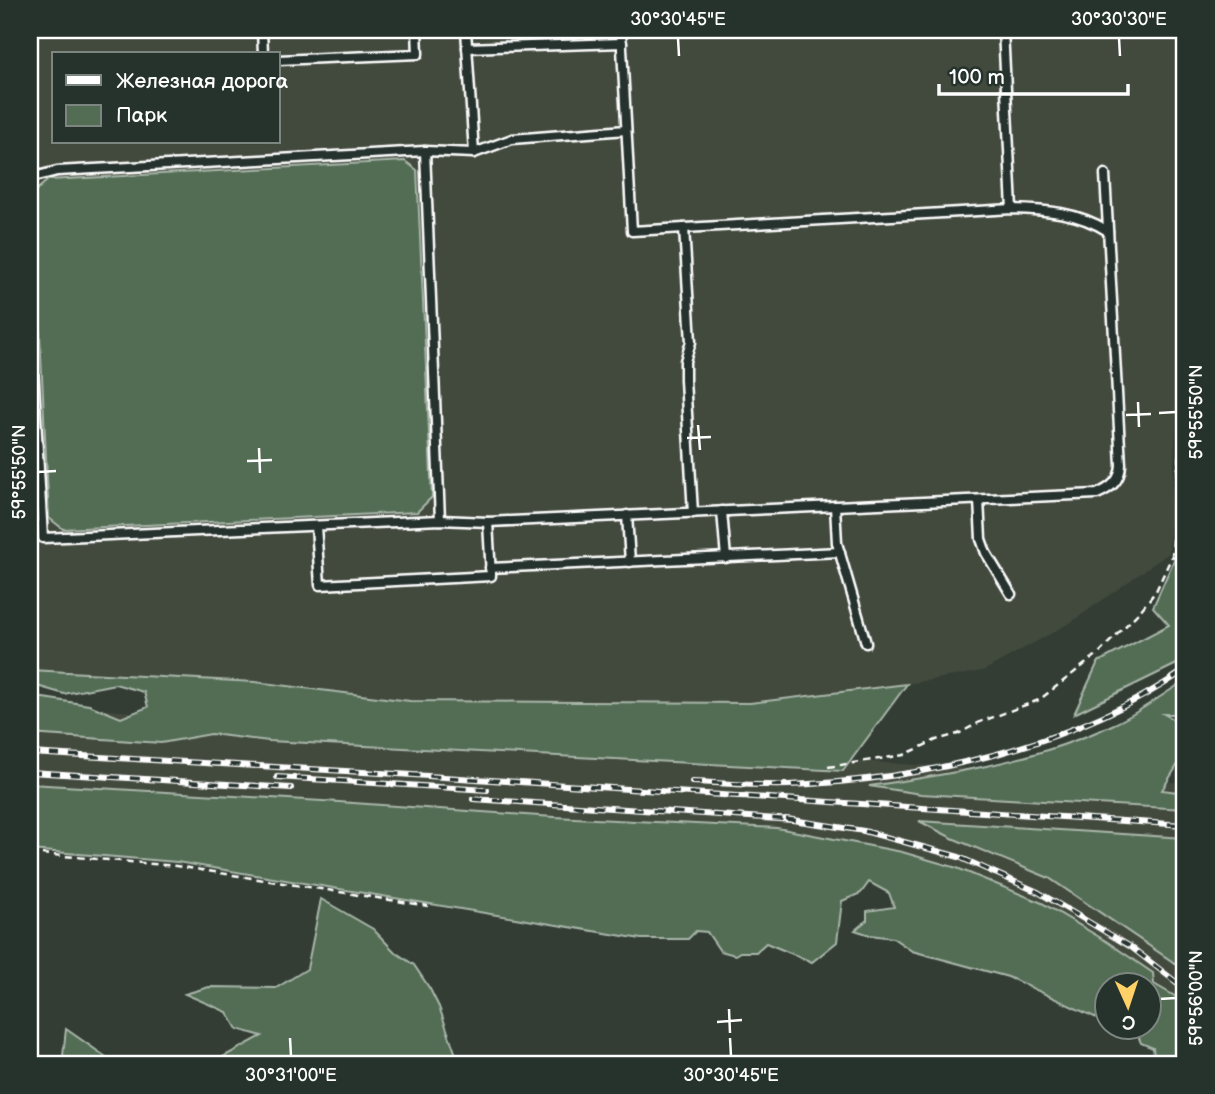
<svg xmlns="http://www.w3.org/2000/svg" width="1215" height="1094" font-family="'Balsamiq Sans',sans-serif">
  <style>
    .built { fill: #434a3d; fill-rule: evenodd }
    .green { fill: #536d54; stroke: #a9b6aa; stroke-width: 2 }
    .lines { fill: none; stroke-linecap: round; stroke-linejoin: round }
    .lane-casing { stroke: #fff; stroke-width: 13 }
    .path { stroke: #fff; stroke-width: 2.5; stroke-dasharray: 7 5; stroke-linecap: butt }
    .lane { stroke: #26332d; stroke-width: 8 }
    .rail-casing { stroke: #fff; stroke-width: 6 }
    .rail { stroke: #26332d; stroke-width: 3.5; stroke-dasharray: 10; stroke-linecap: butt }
    .ticks { fill: none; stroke: #fff; stroke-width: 2.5 }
    .neatline { fill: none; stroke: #fff; stroke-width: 2.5 }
    .ticks-label { font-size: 18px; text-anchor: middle; fill: #fff }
  </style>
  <rect width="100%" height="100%" fill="#333d34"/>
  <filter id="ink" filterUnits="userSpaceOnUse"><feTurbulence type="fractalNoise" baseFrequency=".0143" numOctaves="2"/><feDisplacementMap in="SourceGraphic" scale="14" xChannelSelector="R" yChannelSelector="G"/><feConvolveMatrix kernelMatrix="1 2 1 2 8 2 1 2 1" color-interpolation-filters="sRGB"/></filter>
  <g filter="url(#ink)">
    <g class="built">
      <path d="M30,30h1155v236l-16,287 -99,70 -87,48 -76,13 -157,19 -340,-2 -155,-19 -225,-12zM54,54h224v88h-224z"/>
      <polygon points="30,705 1185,783 1185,1017 1148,986 902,859 30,793"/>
    </g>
    <g class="green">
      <polygon points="405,161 417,170 432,497 417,512 63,529 49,518 33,193 48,180"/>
      <polygon points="1185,430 1185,660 1074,714 1098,662 1169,625 1153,607 1177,553"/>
      <polygon points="30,670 255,682 410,701 750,703 907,684 843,771 269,741 211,734 161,743 30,734 30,696 89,705 121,718 148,707 144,692 115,684 64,694 30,684"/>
      <path d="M1185,681v33h-21l21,12v27l-23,37 23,3v16l-264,-15 -52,-8c83,-12 167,-25 243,-61 26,-11 49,-30 73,-44z"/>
      <polygon points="30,784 339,802 554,817 777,828 902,852 957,868 1042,903 1106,941 1153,973 1154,984 1185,1002 1185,1064 1155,1064 1153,1048 1141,1043 1137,1033 1130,1028 1148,1028 1148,986 1106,986 1106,1020 1103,1021 1008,977 912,951 893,938 870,935 855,930 867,920 867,911 894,907 889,893 869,882 861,893 842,901 837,942 812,962 766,943 756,952 740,952 735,955 720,951 707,932 696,931 688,939 641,939 177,862 30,850 30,842 33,841 35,807 30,806"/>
      <polygon points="919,821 1185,838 1185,970 1049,878 952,838"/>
      <polygon points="321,899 373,929 395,952 414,965 430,989 439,1007 455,1052 457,1064 210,1064 262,1036 237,1029 227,1012 185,994 209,987 276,988 307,969"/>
      <polygon points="66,1029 109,1059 139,1064 67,1064 63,1056"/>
    </g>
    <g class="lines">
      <g class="lane-casing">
        <g id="lane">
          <polyline points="262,30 263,54"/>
          <path d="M621,30l11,201 380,-22c34,1 66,3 96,22"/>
          <polyline points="1003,30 1012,209"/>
          <polyline points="467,48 622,43"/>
          <polyline points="278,60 418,54 417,30"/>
          <polyline points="425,151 440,520"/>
          <polyline points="474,153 512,139 626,130"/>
          <polyline points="30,178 57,171 425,151 474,153 466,30"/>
          <polyline points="684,228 691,342 685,361 685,380 693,513"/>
          <polyline points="30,296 32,349 30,349"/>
          <path d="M32,349l11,189 397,-18 48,2 609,-28c14,-6 23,-13 24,-29l-16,-291"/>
          <polyline points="979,500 981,539 986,553 1011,594"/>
          <polyline points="835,506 837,543 866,643"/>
          <polyline points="722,511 726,558"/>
          <polyline points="627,515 630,562"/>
          <polyline points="316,526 320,585 491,576 488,522"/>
          <polyline points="490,568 840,552"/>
        </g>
      </g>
      <g class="path">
        <polyline points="1172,556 1185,560"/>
        <polyline points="828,767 904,755 936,740 958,734 980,722 1039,700 1098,654 1140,611 1156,591 1172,556 1185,362"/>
        <polyline points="30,853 176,866 428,906"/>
      </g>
      <use href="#lane" class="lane"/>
      <g class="rail-casing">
        <g id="rail">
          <polyline points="30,753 397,774 1185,825"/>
          <polyline points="30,772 291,788"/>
          <polyline points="277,777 487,790"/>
          <path d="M692,782c32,1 64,4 96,3 135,-5 285,-38 397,-115"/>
          <polyline points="473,799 794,820"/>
          <polyline points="786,819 864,831 959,857 1038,892 1131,947 1185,989"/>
        </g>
      </g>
      <use href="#rail" class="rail"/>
    </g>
  </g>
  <path class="ticks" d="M678,38l1,18M1119,38l1,18M1138,402l1,25M1159,413l17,-1M1126,415l25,-1M698,425l2,25M687,438l24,-1M259,448l1,25M247,461l25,-1M38,472l18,-1M1159,999l17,-1M729,1009l1,24M717,1022l25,-2M290,1038l1,18M730,1038l1,18"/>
  <rect width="1215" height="1094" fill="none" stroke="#26332d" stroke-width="77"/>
  <rect x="52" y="52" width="228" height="91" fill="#26332d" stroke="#7d8581" stroke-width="2"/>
  <rect x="66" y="75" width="35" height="10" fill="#ffffff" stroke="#7d8581" stroke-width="2"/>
  <text x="116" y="88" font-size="21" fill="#ffffff">Железная дорога</text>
  <rect x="66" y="105" width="35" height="21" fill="#536d54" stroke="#7d8581" stroke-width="2"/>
  <text x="116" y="122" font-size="21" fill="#ffffff">Парк</text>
  <g transform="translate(1128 1006) rotate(177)"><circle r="33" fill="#26332d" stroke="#7d8581" stroke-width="2"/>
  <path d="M0-5L12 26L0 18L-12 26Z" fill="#ffd166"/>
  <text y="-10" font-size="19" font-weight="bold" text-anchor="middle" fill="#ffffff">С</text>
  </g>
  <path d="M939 84v10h189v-10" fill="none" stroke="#ffffff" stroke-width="3.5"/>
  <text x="949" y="84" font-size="21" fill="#ffffff" stroke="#26332d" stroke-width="5" paint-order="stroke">100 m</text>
  <rect x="38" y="38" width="1138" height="1018" class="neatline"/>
  <g class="ticks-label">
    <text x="678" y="25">30°30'45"E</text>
    <text x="1119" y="25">30°30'30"E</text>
    <text transform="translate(1196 412) rotate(-90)" y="6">59°55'50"N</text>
    <text transform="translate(19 472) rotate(-90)" y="6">59°55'50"N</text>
    <text transform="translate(1196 998) rotate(-90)" y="6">59°56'00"N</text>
    <text x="291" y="1081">30°31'00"E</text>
    <text x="731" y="1081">30°30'45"E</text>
  </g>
</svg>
